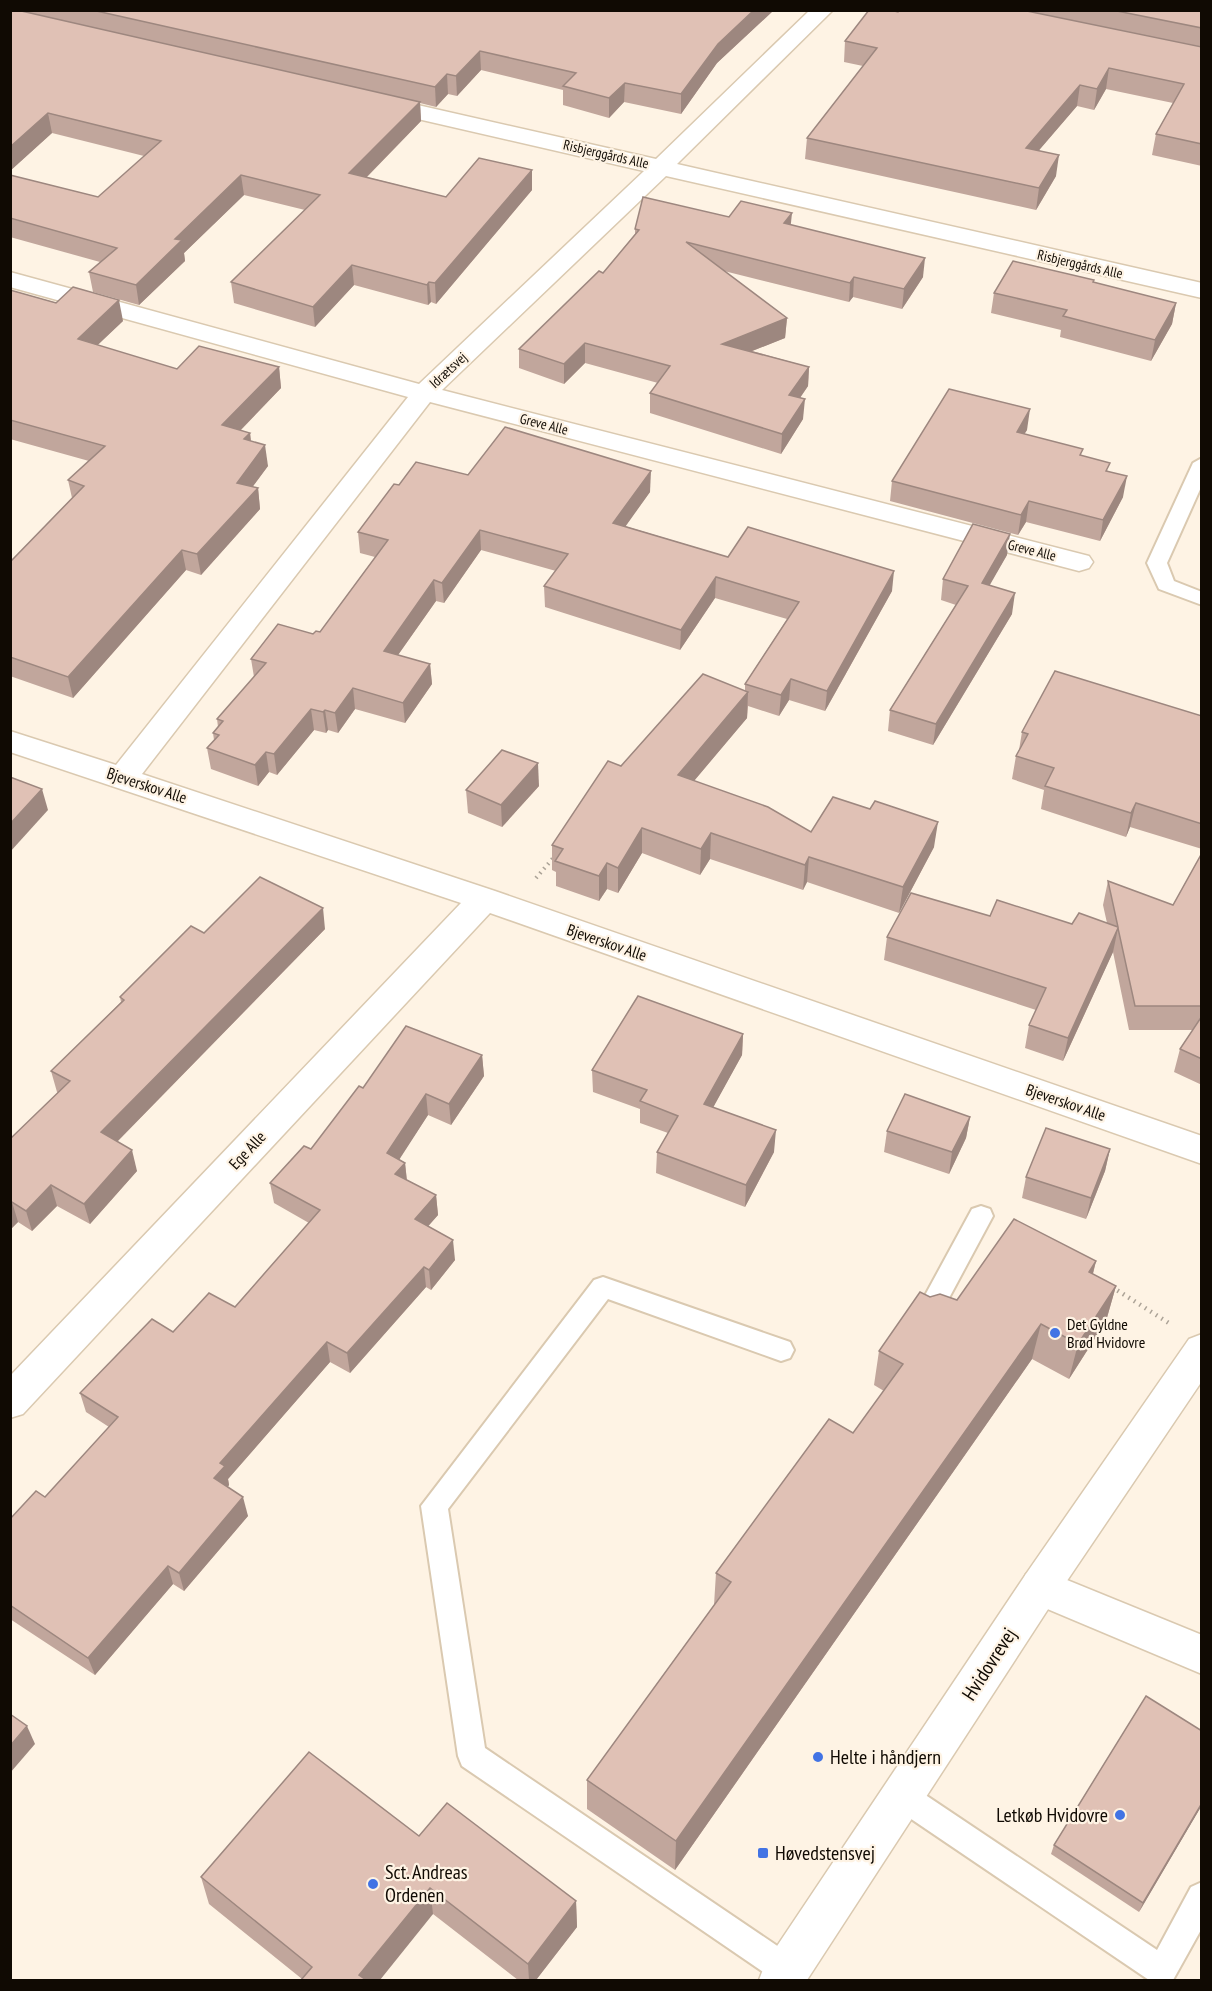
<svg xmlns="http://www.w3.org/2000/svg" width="1212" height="1991" font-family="'PT Sans Narrow',sans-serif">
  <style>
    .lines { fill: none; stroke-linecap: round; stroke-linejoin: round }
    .lane-casing { stroke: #dac9b0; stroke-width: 4 }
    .street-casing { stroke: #dac9b0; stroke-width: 3 }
    .secondary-casing { stroke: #dac9b0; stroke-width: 3 }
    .path-far1 { stroke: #aca397; stroke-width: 4; stroke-dasharray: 1.5 4.5; stroke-linecap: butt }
    .path { stroke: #aca397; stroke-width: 4.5; stroke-dasharray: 1.5 5; stroke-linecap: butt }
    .lane { fill: #fff; fill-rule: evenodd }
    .street { fill: #fff; fill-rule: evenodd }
    .secondary { fill: #fff; fill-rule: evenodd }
    .wall { fill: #c1a69c }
    .shaded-wall { fill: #9d877f }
    .building { fill: #e0c1b5; stroke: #9d877f; stroke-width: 1.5 }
    .poi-dot { fill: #4273e4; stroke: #fef3e4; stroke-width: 2 }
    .labels { text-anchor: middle; stroke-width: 4.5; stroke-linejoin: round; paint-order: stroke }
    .far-street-label { font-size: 14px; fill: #100a03; stroke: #fef3e4 }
    .street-label { font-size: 16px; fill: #100a03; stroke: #fef3e4 }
    .poi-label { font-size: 16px; fill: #100a03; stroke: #fef3e4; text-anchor: start }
    .near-street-label { font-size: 20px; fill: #100a03; stroke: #fef3e4 }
    .near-poi-label { font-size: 20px; fill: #100a03; stroke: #fef3e4; text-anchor: start }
  </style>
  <rect width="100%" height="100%" fill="#fef3e4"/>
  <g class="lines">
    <g class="lane-casing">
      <g id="lane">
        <polygon points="1202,458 1202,485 1167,563 1174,581 1202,592 1202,605 1159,589 1147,563 1193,463"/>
        <polygon points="981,1206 990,1209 993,1216 934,1326 925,1330 916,1326 912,1319 916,1312 972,1209"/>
        <polygon points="603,1277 790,1342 794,1350 790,1358 781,1361 608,1299 448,1509 485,1748 798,1960 802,1971 798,1980 775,1980 462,1766 458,1756 421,1506 594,1280"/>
        <polygon points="902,1782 912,1786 1157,1950 1191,1887 1202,1882 1202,1928 1173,1980 1149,1980 892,1806 888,1796 892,1786"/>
      </g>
    </g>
    <g class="street-casing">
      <g id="street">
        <polygon points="810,10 833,10 677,164 1202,283 1202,298 666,176 442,390 1089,556 1093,562 1089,568 1079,571 430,402 142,774 495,891 1202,1136 1202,1164 490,913 23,1414 10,1418 10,1376 461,903 10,752 10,731 116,765 408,397 10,287 10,272 419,384 644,171 370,108 367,103 370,98 378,96 656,159"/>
        <polygon points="1040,1569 1202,1635 1202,1674 1026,1600 1020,1587 1026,1574"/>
      </g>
    </g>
    <g class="secondary-casing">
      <polygon id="secondary" points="1202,1334 1202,1381 1054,1600 807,1980 759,1980 765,1964 1026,1574 1189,1339"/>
    </g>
    <polyline class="path-far1" points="536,878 554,857"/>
    <polyline class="path" points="1112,1287 1172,1325"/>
    <use href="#lane" class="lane"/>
    <use href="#street" class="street"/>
    <use href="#secondary" class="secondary"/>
  </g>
  <g class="wall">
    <polygon points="10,10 774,10 717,63 681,114 624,102 609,118 563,105 563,90 481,70 457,96 448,94 436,107 420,103 421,121 367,177 446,197 532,190 436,304 431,302 428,305 354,285 315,327 234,303 231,282 305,210 244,195 184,253 185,261 139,305 93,292 89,272 100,262 10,237 10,175 98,197 144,156 52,133 10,171"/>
    <polygon points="900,10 1202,10 1202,166 1152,155 1156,134 1173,103 1106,89 1094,110 1077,106 1038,151 1056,176 1036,210 805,159 807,138 863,66 844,62 845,41 898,12"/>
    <polygon points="729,217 791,225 923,277 902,309 853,297 849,302 724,271 787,318 785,338 752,351 809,367 808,386 800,398 803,419 781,454 650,413 650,393 658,383 585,363 564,384 519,368 519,349 603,273 635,234 635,229"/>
    <polygon points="1094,280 1093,282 1176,303 1172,324 1151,361 1060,337 1061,330 991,313 994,293"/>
    <polygon points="10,290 123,321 97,345 177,369 279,367 281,388 241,430 250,433 251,441 268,466 252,487 258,488 260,509 201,575 186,570 73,698 10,676 10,559 12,560 72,498 68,480 89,461 10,439"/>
    <polygon points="1027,430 1024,434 1081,455 1108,471 1123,497 1100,541 1026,522 1018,535 890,501 892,481"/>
    <polygon points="468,475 650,492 625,526 728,557 892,591 825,711 789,700 779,716 748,706 747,718 694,781 811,832 934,847 899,913 807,882 803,890 710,859 700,875 642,853 618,893 607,889 599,901 556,886 556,872 552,870 552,845 621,766 745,691 745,684 787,619 715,598 680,650 545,607 544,586 556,571 481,550 444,603 436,601 398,655 430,664 432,684 405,723 355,709 338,733 328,730 326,733 314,730 277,775 269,772 258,786 211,769 207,748 214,740 213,733 218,727 217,719 254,677 251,659 320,632 375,557 360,553 358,532 399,485"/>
    <polygon points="1007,555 989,585 1012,614 933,745 888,731 890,710 956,605 941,600 943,579"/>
    <polygon points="1202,716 1202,849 1130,827 1126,837 1041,809 1044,790 1012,779 1016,756 1019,750 1022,732"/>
    <polygon points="539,786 502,827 468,813 466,790"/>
    <polygon points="1202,853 1202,1085 1174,1072 1180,1049 1193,1030 1129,1030 1113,952 1063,1061 1025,1048 1029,1025 1036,1010 884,960 887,937 990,916 1072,924 1107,923 1103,905 1108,881 1173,905"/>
    <polygon points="325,929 117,1142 137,1171 90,1224 57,1206 32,1231 18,1222 10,1230 10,1139 58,1093 57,1092 51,1071 121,1002 120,997 204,933"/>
    <polygon points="743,1034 742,1055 713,1107 774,1152 745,1207 656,1173 657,1152 668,1133 640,1123 640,1109 593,1092 592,1070"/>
    <polygon points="482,1055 484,1076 451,1125 428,1115 399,1159 405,1163 407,1180 436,1195 438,1215 428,1226 455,1260 431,1290 426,1287 350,1373 330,1362 228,1479 229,1485 228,1487 248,1516 184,1591 173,1584 95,1675 10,1619 10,1519 45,1497 109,1427 86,1412 80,1393 173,1332 235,1307 309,1223 274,1203 270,1183 311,1149 363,1088"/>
    <polygon points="970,1117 966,1138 949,1174 884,1152 887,1131"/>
    <polygon points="1110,1149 1105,1171 1086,1219 1022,1198 1026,1177"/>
    <polygon points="1096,1261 1093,1274 1116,1286 1106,1321 1069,1379 1032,1359 675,1870 587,1809 587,1780 714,1605 716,1573 853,1433 884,1391 874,1385 879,1351 930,1297 957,1300"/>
    <polygon points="1202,1805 1139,1912 1051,1854 1054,1845"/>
    <polygon points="419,1836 576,1901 577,1927 536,1980 518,1980 433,1914 302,1979 209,1904 201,1877"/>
  </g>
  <g class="shaded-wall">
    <polygon points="754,10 774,10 717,63 681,114 681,94 718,44"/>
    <polygon points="480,51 481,70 457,96 456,76"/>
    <polygon points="1109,68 1106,89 1094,110 1097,89"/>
    <polygon points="447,74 448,94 436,107 435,87"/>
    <polygon points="625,83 624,102 609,118 609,98"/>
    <polygon points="1080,85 1077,106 1023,169 1026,148"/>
    <polygon points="420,102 421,121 351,193 349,173"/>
    <polygon points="48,113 52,133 10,171 10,147"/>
    <polygon points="1059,155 1056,176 1036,210 1039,188"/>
    <polygon points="532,170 532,190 436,304 435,283"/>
    <polygon points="241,175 244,195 184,253 185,261 139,305 136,285 175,239"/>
    <polygon points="792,213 790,232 784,223"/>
    <polygon points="925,258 923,277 902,309 904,289"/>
    <polygon points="352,265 354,285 315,327 313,307"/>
    <polygon points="854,277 853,297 849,302 850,283"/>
    <polygon points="429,282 431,302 428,305 427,285"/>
    <polygon points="119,300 123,321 82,360 78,339"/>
    <polygon points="1176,303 1172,324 1151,361 1155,340"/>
    <polygon points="787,318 785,338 722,363 722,344"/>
    <polygon points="585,343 585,363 564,384 564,364"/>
    <polygon points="279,367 281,388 225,446 222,425"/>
    <polygon points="809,367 808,386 788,415 789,395"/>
    <polygon points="805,399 803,419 781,454 782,434"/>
    <polygon points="1030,409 1027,430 1013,452 1017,432"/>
    <polygon points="250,433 252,453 244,439"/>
    <polygon points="265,445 268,466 240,504 237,483"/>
    <polygon points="651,471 650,492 613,544 613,523"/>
    <polygon points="1127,476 1123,497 1100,541 1103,520"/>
    <polygon points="258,488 260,509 201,575 197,554"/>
    <polygon points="1029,501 1026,522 1018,535 1021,515"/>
    <polygon points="480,530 481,550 444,603 442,583"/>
    <polygon points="1010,534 1007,555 979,604 982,583"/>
    <polygon points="182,550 186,570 73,698 68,677"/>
    <polygon points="894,571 892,591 825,711 827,691"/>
    <polygon points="716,577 715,598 680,650 681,630"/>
    <polygon points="434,580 436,601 386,672 384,651"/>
    <polygon points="1015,593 1012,614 933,745 936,724"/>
    <polygon points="430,664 432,684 405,723 403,703"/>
    <polygon points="791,679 789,700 779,716 781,695"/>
    <polygon points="353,688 355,709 338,733 335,713"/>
    <polygon points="748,692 747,718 677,801 678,775"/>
    <polygon points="311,709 314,730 277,775 274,754"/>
    <polygon points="325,710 328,730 326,733 323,712"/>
    <polygon points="266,752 269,772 258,786 255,765"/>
    <polygon points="538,763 539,786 502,827 501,805"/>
    <polygon points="42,789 48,810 10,852 10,824"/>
    <polygon points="1136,803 1130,827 1126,837 1131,813"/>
    <polygon points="938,822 934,847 899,913 903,887"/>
    <polygon points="642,828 642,853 618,893 618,868"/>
    <polygon points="711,833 710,859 700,875 701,849"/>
    <polygon points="809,857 807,882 803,890 805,865"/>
    <polygon points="607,863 607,889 599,901 599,876"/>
    <polygon points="323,908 325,929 106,1153 101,1132"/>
    <polygon points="1118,928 1113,952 1063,1061 1068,1038"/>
    <polygon points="743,1034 742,1055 703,1126 704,1104"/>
    <polygon points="482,1055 484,1076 451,1125 449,1104"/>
    <polygon points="426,1094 428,1115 390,1174 387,1153"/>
    <polygon points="970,1117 966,1138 949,1174 952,1152"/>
    <polygon points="776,1130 774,1152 745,1207 746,1185"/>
    <polygon points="1110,1149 1105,1171 1086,1219 1091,1198"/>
    <polygon points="132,1150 137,1171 90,1224 84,1204"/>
    <polygon points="405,1163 407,1183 395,1174"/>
    <polygon points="51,1185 57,1206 32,1231 26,1211"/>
    <polygon points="436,1195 438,1215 417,1239 415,1219"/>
    <polygon points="12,1202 18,1222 10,1230 10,1203"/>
    <polygon points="453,1240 455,1260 431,1290 429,1270"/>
    <polygon points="1096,1261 1087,1296 1089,1272"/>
    <polygon points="424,1267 426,1287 350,1373 347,1353"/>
    <polygon points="1116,1286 1106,1321 1069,1379 1078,1344"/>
    <polygon points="1041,1324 1032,1359 675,1870 676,1841"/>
    <polygon points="327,1342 330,1362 228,1479 229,1485 219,1497 214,1478 220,1463"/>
    <polygon points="243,1497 248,1516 184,1591 179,1573"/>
    <polygon points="168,1566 173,1584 95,1675 88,1658"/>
    <polygon points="27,1726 35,1744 10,1773 10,1746"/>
    <polygon points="1202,1803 1202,1805 1139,1912 1143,1903"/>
    <polygon points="430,1888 433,1914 380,1980 361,1980 359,1975"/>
    <polygon points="576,1901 577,1927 536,1980 529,1980 528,1964"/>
  </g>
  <g class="building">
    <polygon points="10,10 17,10 420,102 349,173 446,197 479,158 532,170 435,283 429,282 427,285 352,265 313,307 231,282 320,195 241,175 175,239 182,240 136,285 89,272 117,248 10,218 10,175 98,197 161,141 48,113 10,147"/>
    <polygon points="92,10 754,10 718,44 681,94 625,83 609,98 563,86 576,73 480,51 456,76 447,74 435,87"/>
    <polygon points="869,10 890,10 898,12 900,10 1022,10 1202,47 1202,144 1156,134 1184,84 1109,68 1097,89 1080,85 1026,148 1059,155 1039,188 807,138 877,48 845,41"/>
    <polygon points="1112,10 1202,10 1202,28"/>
    <polygon points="643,197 729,217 741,201 792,213 784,223 925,258 904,289 854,277 850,283 686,242 787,318 722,344 809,367 789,395 805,399 782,434 650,393 670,366 585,343 564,364 519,349 599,271 603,273 639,230 635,229"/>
    <polygon points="1013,261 1094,280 1093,282 1176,303 1155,340 1063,316 1067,310 994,293"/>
    <polygon points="73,287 119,300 78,339 177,369 199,346 279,367 222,425 250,433 244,439 265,445 237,483 258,488 197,554 182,550 68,677 10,657 10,559 12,560 84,486 68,480 105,446 10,420 10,290 56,303"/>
    <polygon points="949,389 1030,409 1017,432 1083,449 1080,455 1110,463 1106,471 1127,476 1103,520 1029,501 1021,515 892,481"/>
    <polygon points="505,427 651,471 613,523 728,557 748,527 894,571 827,691 791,679 781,695 745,684 799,602 716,577 681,630 544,586 568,554 480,530 442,583 434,580 384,651 430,664 403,703 353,688 335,713 325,710 323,712 311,709 274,754 266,752 255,765 207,748 219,735 213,733 223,721 217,719 266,663 251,659 278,624 313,634 316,631 320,632 388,540 358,532 394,484 399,485 416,462 468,475"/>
    <polygon points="973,524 1010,534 982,583 1015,593 936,724 890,710 968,586 943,579"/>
    <polygon points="1055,671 1202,716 1202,824 1136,803 1131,813 1045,786 1054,768 1016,756 1028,734 1022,732"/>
    <polygon points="703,674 748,692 678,775 768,807 811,832 833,797 870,809 875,801 938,822 903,887 809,857 805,865 711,833 701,849 642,828 618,868 607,863 599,876 555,861 563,849 552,845 608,761 621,766"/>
    <polygon points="502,750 538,763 501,805 466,790"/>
    <polygon points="10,777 42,789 10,824"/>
    <polygon points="1202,853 1202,1006 1135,1006 1118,928 1068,1038 1029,1025 1046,988 887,937 911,893 990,916 997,900 1072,924 1079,913 1118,927 1108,881 1173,905"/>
    <polygon points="260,877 323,908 101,1132 132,1150 84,1204 51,1185 26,1211 12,1202 10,1203 10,1139 70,1081 51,1071 124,1000 120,997 191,926 204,933"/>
    <polygon points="638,996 743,1034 704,1104 776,1130 746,1185 657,1152 678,1116 640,1101 647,1090 592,1070"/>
    <polygon points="1202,1016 1202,1059 1180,1049"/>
    <polygon points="406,1026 482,1055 449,1104 426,1094 387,1153 405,1163 395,1174 436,1195 415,1219 453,1240 429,1270 424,1267 347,1353 327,1342 220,1463 225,1466 214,1478 243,1497 179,1573 168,1566 88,1658 10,1605 10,1519 36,1491 45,1497 118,1417 80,1393 152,1319 173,1332 209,1293 235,1307 320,1210 270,1183 304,1146 311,1149 359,1086 363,1088"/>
    <polygon points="905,1094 970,1117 952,1152 887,1131"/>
    <polygon points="1046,1128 1110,1149 1091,1198 1026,1177"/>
    <polygon points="1014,1219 1096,1261 1089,1272 1116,1286 1078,1344 1041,1324 676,1841 587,1780 731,1582 716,1573 829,1419 853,1433 903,1364 879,1351 920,1292 930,1297 940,1294 957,1300"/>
    <polygon points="1146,1696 1202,1731 1202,1803 1143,1903 1054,1845"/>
    <polygon points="10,1714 27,1726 10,1746"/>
    <polygon points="309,1752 419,1836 447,1803 576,1901 528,1964 430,1888 359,1975 366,1980 301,1980 312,1967 201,1877"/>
  </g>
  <g class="poi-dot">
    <circle cx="1055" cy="1333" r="6"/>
    <circle cx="818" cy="1757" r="6"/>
    <circle cx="1120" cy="1815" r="6"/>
    <rect x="757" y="1847" width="12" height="12" rx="3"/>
    <circle cx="373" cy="1884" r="6"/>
  </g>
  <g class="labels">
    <g class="far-street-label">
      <text transform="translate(606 154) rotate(13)" y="5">Risbjerggårds Alle</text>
      <text transform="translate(1080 264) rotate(13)" y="5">Risbjerggårds Alle</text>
      <text transform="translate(448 370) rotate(-43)" y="5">Idrætsvej</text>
      <text transform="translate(544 424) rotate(14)" y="5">Greve Alle</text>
      <text transform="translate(1032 550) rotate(14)" y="5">Greve Alle</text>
    </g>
    <g class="street-label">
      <text transform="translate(147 785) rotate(18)" y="6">Bjeverskov Alle</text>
      <text transform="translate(607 942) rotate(19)" y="6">Bjeverskov Alle</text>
      <text transform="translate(1066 1102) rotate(19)" y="6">Bjeverskov Alle</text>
      <text transform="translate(247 1150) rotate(-47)" y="6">Ege Alle</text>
    </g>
    <g class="poi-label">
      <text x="1067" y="1330">Det Gyldne<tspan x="1067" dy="18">Brød Hvidovre</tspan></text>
    </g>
    <g class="near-street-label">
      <text transform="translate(989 1664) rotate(-57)" y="7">Hvidovrevej</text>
    </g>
    <g class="near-poi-label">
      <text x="830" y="1764">Helte i håndjern</text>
      <text x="1108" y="1822" text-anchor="end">Letkøb Hvidovre</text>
      <text x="775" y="1860">Høvedstensvej</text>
      <text x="385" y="1879">Sct. Andreas<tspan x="385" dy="23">Ordenen</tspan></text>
    </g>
  </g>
  <rect width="1212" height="1991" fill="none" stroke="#100a03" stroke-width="24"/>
</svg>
